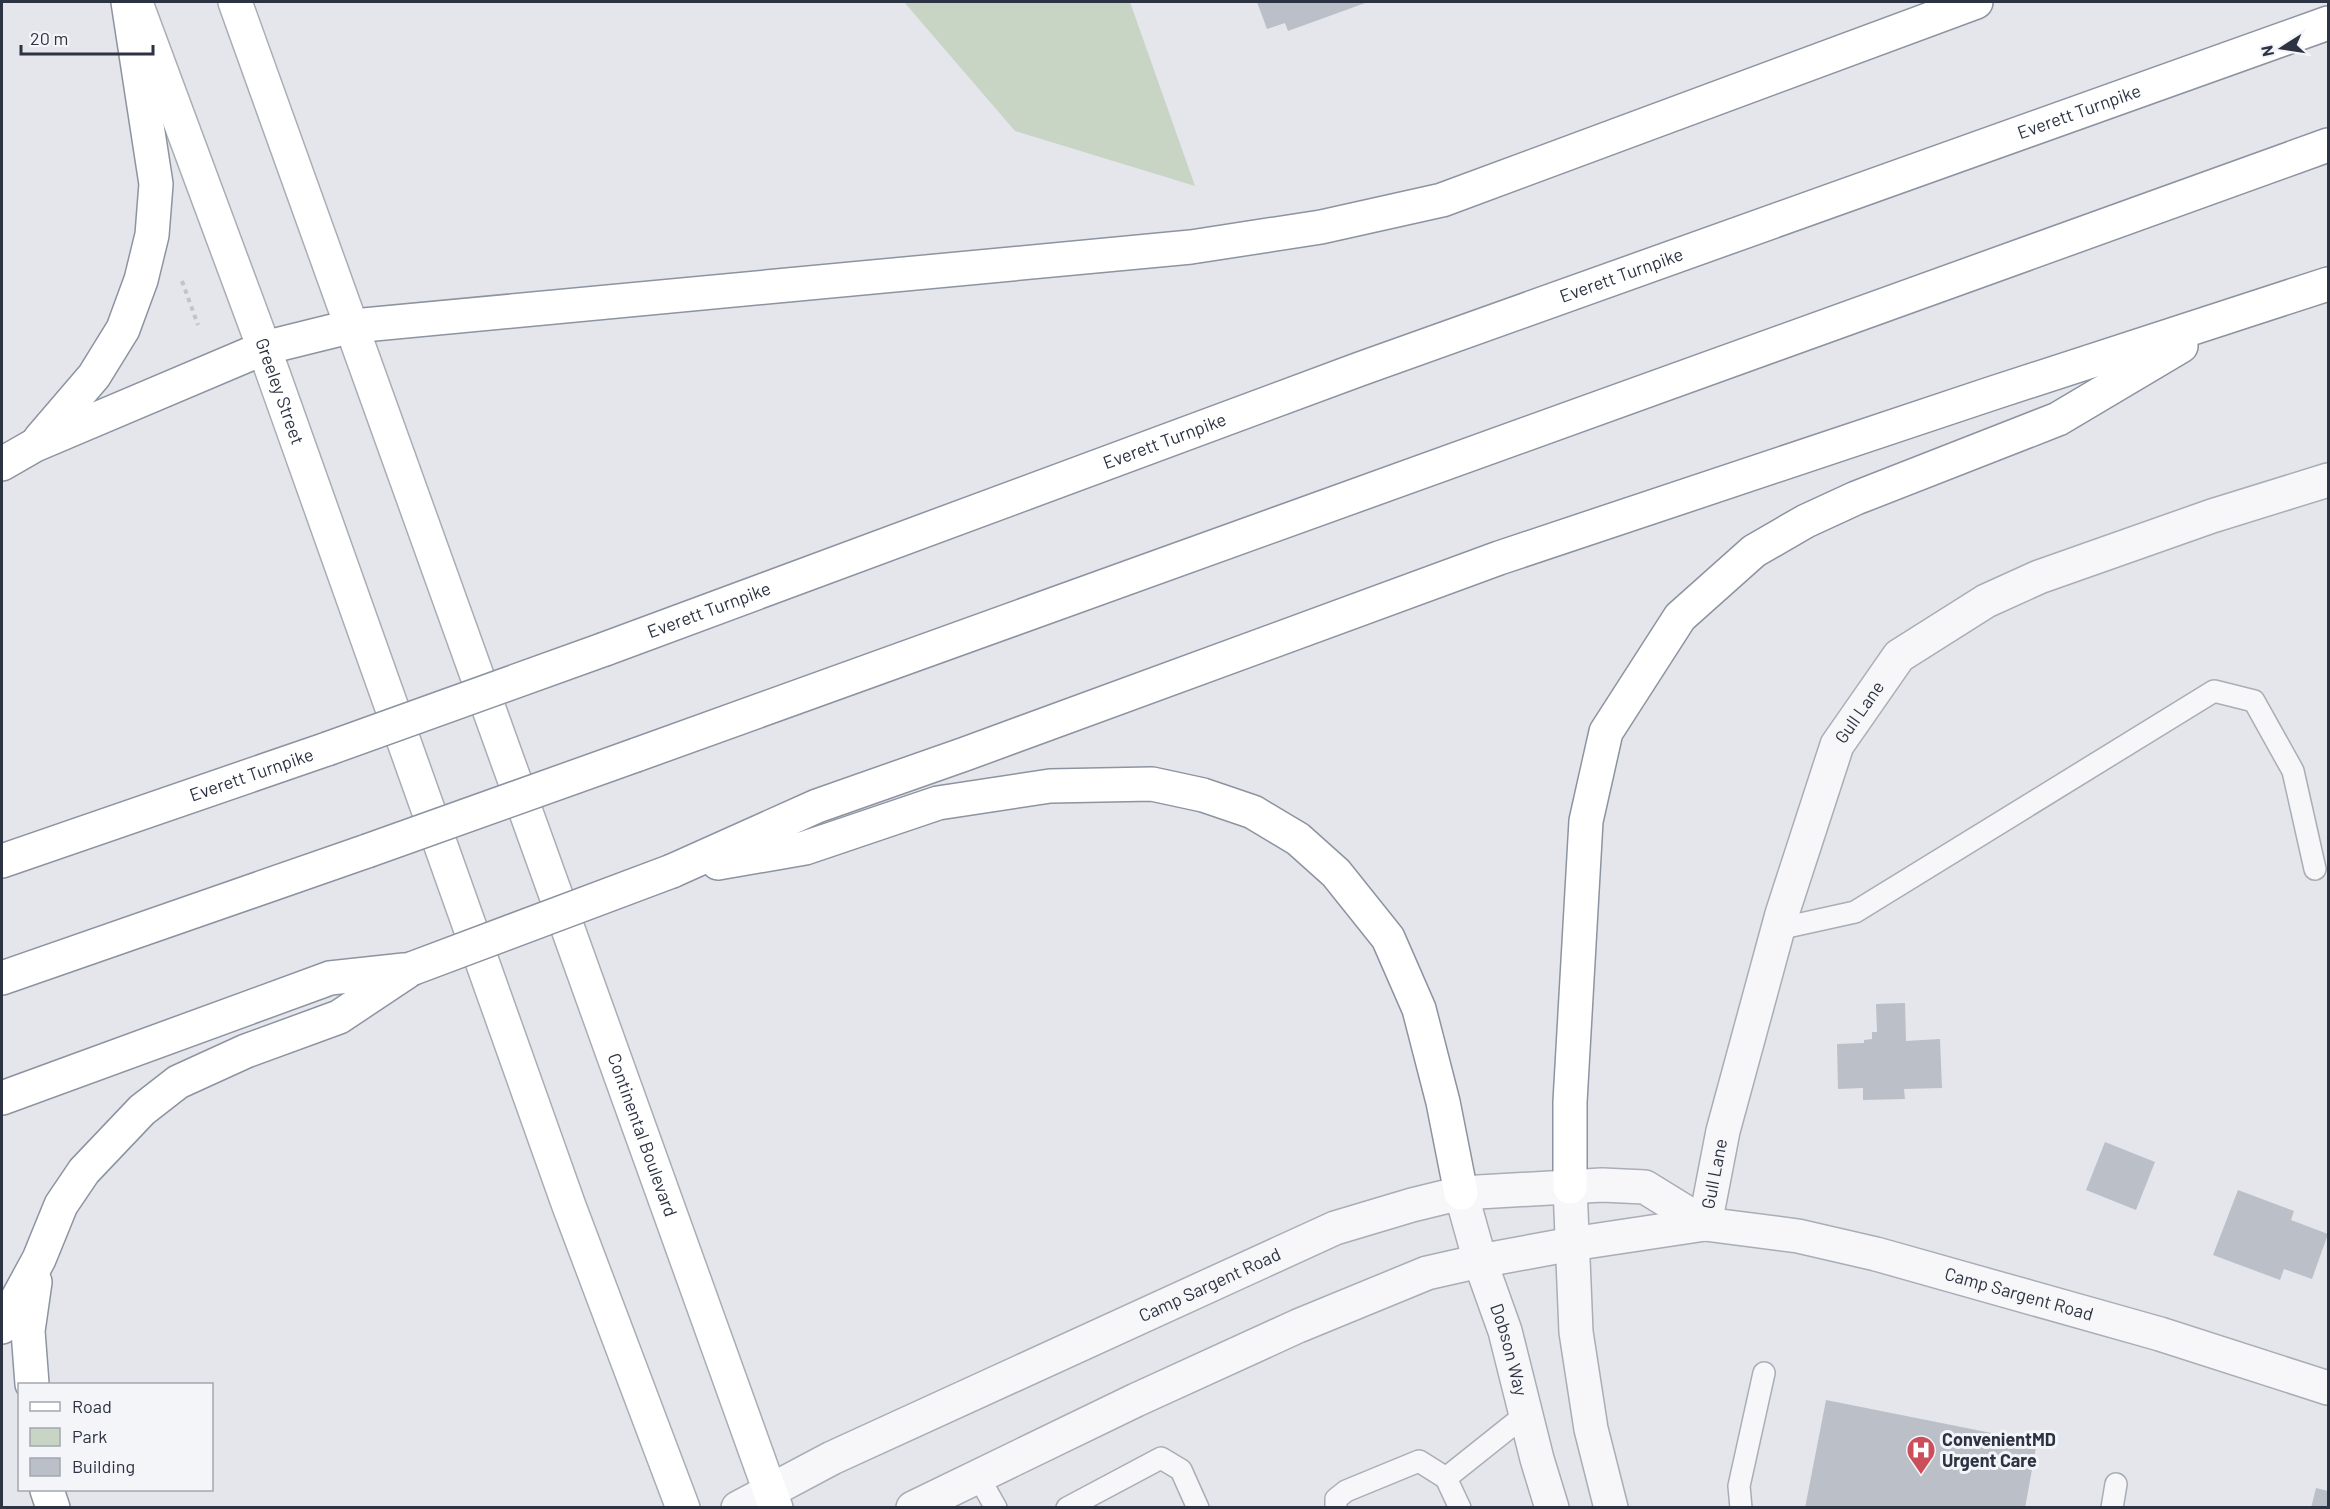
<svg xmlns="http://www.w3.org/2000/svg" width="2330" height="1509" font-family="Barlow,sans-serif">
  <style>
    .green { fill: #c8d5c5 }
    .building { fill: #bbbfc8 }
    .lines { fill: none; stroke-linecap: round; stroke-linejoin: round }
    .lane-casing { stroke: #a9adb5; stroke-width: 24 }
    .street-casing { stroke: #a9adb5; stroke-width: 36 }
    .secondary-casing { stroke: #a9adb5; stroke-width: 36 }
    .highway-casing { stroke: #8c93a1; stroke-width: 36 }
    .path { stroke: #c2c4ca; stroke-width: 4; stroke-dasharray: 4.5 4.5; stroke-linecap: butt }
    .lane { stroke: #f7f7f9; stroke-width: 21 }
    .street { stroke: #f7f7f9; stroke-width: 33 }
    .secondary { stroke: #fff; stroke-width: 33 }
    .highway { stroke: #fff; stroke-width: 33 }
    .highway-bridge-casing { stroke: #8c93a1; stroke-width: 36; stroke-linecap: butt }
    .highway-bridge { stroke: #fff; stroke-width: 33 }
    .labels { text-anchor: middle; stroke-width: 6; stroke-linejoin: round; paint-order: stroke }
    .street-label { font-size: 18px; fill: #2c3343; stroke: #f4f5f8 }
    .poi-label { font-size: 18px; font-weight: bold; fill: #2c3343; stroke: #f4f5f8; text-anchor: start }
  </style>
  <rect width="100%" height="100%" fill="#e4e6eb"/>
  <polygon class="green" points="904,2 1130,2 1195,186 1015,131"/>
  <g class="building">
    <polygon points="1257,2 1368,2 1288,31 1285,23 1267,29"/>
    <polygon points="1905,1003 1906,1041 1940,1039 1942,1088 1904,1089 1905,1099 1863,1100 1863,1088 1838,1089 1837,1044 1864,1043 1864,1040 1872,1039 1872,1032 1877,1032 1876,1004"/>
    <polygon points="2105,1142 2155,1162 2136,1210 2086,1190"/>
    <polygon points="2238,1190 2294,1211 2291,1220 2328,1234 2312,1279 2284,1269 2280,1280 2213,1255"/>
    <polygon points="1826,1400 2037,1442 2025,1508 1805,1508"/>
    <polygon points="2316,1488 2328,1491 2328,1508 2311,1508"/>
  </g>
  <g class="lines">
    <g class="lane-casing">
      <g id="lane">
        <polyline points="1778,929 1855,912 2214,691 2254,701 2293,771 2315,869"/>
        <polyline points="978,1476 996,1508"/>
        <polyline points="1446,1478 1460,1508"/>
        <polyline points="1067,1508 1161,1458 1181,1470 1198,1508"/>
        <polyline points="1336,1508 1336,1499 1346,1491 1419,1461 1446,1478 1525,1415"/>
        <polyline points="1741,1508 1739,1486 1764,1373"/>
        <polyline points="2112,1508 2116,1484"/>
      </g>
    </g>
    <g class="street-casing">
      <g id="street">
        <polyline points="1570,1187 1576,1332 1591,1429 1611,1508"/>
        <path id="s1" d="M1461,1193l19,68 25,70 32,128 15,49"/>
        <path id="s2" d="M1705,1224l18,-93 59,-217 55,-169 62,-89 87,-55 53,-24 173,-61 116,-36"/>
        <path id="s3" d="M738,1508l94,-50 503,-230 77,-23 49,-12 141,-8 43,2 60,37"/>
        <path id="s4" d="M913,1508l223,-108 162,-74 129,-53 53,-12 92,-17 133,-20 93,12 78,18 284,80 168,54"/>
      </g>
    </g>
    <g class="secondary-casing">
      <g id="secondary">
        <path id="s5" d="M235,2l541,1506"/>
        <path id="s6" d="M136,3l128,345 305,858 114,302"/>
      </g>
    </g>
    <g class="highway-casing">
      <g id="highway">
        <polyline points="40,439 94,376 123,329 141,280 152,235 156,184 128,2"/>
        <polyline points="2,464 35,445 264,348 353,326 1191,247 1321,227 1442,200 1976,2"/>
        <path id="s7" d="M605,649l755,-280 968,-346"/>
        <polyline points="636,755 2328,145"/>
        <path id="s8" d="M2,861l325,-112"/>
        <polyline points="718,863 805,848 938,803 1050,786 1152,784 1203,795 1253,812 1298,839 1336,873 1388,938 1419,1009 1443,1102 1461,1193"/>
        <polyline points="672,871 817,806 965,754 1499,558 1993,393 2328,284"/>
        <polyline points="2,978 367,851"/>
        <polyline points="2,1098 330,978 404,970"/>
        <polyline points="1570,1187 1570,1102 1586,821 1606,732 1680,617 1754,551 1806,521 1856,498 2058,419 2181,346"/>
        <polyline points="2,1327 39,1259 61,1205 84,1171 142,1110 178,1082 246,1051 339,1017 411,969"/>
        <polyline points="32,1384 28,1331 35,1282"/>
        <polyline points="47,1490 53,1508"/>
      </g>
    </g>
    <polyline class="path" points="182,281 198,325"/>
    <use href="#lane" class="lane"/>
    <use href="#street" class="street"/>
    <use href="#secondary" class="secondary"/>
    <use href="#highway" class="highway"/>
    <g class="highway-bridge-casing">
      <g id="highway-bridge">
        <polyline points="327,749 605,649"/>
        <polyline points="367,851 636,755"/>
        <polyline points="411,969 672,871"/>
      </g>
    </g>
    <use href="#highway-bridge" class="highway-bridge"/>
  </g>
  <defs>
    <g id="hospital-pin" transform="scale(1.5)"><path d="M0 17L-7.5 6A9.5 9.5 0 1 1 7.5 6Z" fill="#ca4f5b" stroke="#f4f5f8"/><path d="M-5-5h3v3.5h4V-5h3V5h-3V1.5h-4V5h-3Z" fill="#fff"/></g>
  </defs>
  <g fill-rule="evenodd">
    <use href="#hospital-pin" x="1921" y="1450"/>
  </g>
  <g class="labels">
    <g class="street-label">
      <text dy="6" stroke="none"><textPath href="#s7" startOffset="1569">Everett Turnpike</textPath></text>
      <text dy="6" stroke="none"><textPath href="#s7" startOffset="1083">Everett Turnpike</textPath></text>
      <text dy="6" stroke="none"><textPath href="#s6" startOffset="414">Greeley Street</textPath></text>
      <text dy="6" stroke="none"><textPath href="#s7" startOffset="597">Everett Turnpike</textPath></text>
      <text dy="6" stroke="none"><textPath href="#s7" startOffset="111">Everett Turnpike</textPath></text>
      <text dy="6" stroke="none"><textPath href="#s2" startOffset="537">Gull Lane</textPath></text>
      <text dy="6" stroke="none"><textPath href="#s8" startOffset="264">Everett Turnpike</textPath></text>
      <text dy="6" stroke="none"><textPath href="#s5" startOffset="1204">Continental Boulevard</textPath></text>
      <text dy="6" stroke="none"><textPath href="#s2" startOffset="51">Gull Lane</textPath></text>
      <text dy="6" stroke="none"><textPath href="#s3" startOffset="522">Camp Sargent Road</textPath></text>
      <text dy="6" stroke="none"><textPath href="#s4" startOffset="1170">Camp Sargent Road</textPath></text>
      <text dy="6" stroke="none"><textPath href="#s1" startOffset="164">Dobson Way</textPath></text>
    </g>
    <g class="poi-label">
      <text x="1942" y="1446">ConvenientMD<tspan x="1942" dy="21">Urgent Care</tspan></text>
    </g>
  </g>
  <rect width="2330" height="1509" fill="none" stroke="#2c3343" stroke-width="6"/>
  <rect x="18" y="1383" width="195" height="108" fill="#f4f5f8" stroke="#a4a7b0" stroke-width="1.5"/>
  <rect x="30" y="1402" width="30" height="9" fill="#ffffff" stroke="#a4a7b0" stroke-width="1.5"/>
  <text x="72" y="1413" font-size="18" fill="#2c3343">Road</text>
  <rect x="30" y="1428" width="30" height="18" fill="#c8d5c5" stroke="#a4a7b0" stroke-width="1.5"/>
  <text x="72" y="1443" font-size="18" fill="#2c3343">Park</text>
  <rect x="30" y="1458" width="30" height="18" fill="#bbbfc8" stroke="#a4a7b0" stroke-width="1.5"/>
  <text x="72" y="1473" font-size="18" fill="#2c3343">Building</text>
  <g transform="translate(2282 48) rotate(258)" stroke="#f4f5f8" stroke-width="4.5" paint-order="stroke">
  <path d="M0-4.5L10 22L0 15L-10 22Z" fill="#2c3343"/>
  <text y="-9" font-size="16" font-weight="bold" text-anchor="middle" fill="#2c3343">N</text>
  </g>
  <path d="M21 45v9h132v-9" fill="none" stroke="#2c3343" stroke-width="3"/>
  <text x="30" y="45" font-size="18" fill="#2c3343" stroke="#f4f5f8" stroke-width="4.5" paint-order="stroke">20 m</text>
</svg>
